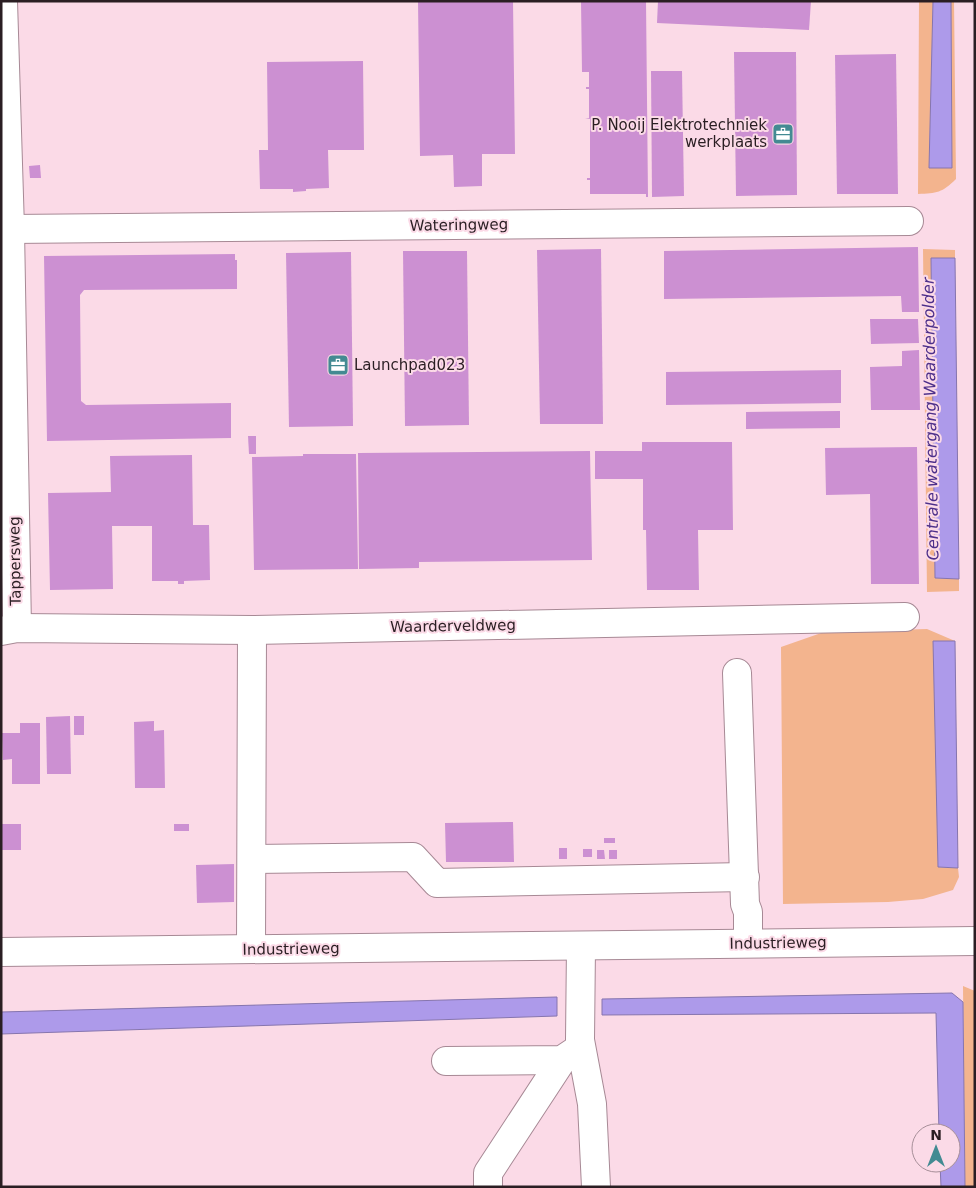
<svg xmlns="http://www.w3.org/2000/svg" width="976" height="1188" font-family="'DejaVu Sans',sans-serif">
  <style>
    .green { fill: #f3b48e }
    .water { fill: #ad9aea; stroke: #8675ae }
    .building { fill: #cc90d2 }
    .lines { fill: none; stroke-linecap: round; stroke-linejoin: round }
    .minor-casing { stroke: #a78995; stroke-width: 30 }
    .minor { stroke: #fff; stroke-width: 28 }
    .labels { text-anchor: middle; stroke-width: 4; stroke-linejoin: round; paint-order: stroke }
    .poi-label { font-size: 15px; fill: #2a1e23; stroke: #fbdae7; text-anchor: end }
    .street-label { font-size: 15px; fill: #2a1e23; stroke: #fbdae7 }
    .water-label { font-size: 16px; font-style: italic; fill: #4d2f8a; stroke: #fbdae7 }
  </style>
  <rect width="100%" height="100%" fill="#fbdae7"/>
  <g class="green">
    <path d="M919,1h14l-4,167h23l-1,-167h3l2,178c-14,14 -19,14 -38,15z"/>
    <polygon points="923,249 955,250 955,258 931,258 935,578 959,579 959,591 927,592"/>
    <polygon points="927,629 955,641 934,641 938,867 958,868 959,877 953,890 923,899 888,902 783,904 781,647 824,632"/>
    <polygon points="963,986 975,991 975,1187 965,1187"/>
  </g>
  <g class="water">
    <polygon points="933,1 951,1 952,168 929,168"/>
    <polygon points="931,258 955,258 959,579 935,578"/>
    <polygon points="933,641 955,641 958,868 938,867"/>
    <polygon points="952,993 963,1002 965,1187 941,1187 940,1163 951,1163 951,1133 939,1133 936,1013 602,1015 602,999"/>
    <polygon points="557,997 557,1016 1,1034 1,1012"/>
  </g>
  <g class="building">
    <polygon points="418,1 513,1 515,154 482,154 482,186 454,187 453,155 420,156"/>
    <polygon points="581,1 646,1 648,197 646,197 646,194 590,194 590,180 587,180 587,178 590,178 590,119 585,118 589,118 589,89 586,89 586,87 589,87 589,72 582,72"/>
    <polygon points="658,1 811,1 809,30 657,23"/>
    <polygon points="734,52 796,52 797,195 736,196"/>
    <polygon points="896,54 898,194 837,194 835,55"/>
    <polygon points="363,61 364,150 328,150 329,188 306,189 306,191 293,192 293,189 260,189 259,150 268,150 267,62"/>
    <polygon points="651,71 682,71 684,196 652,197"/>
    <polygon points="40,165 41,178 30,178 29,166"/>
    <polygon points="918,247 919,312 902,312 901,296 664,299 664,251"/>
    <polygon points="601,249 603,424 540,424 537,250"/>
    <polygon points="403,251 467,251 469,425 405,426"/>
    <polygon points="351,252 353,426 289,427 286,253"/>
    <polygon points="235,254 235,260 237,260 237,289 84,290 80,295 81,401 86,405 231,403 231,438 47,441 44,256"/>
    <polygon points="870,319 918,319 919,343 871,344"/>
    <polygon points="919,350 920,410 871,410 870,367 902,366 902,351"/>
    <polygon points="841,370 841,403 666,405 666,372"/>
    <polygon points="840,411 840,428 746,429 746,412"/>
    <polygon points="248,436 256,436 256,454 249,454"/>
    <polygon points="642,442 732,442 733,530 698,530 699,590 647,590 646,530 643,530 643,479 595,479 595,451 642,451"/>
    <polygon points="917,447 919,584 871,584 870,494 826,495 825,448"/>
    <polygon points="590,451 592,560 419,562 419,568 359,569 358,453"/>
    <polygon points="303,454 356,454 358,569 254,570 252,457 303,456"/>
    <polygon points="192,455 193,525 209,525 210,580 184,581 184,584 178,584 178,581 152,581 152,526 112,526 113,589 50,590 48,493 111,492 110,456"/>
    <polygon points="70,716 71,774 47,774 46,717"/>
    <rect x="74" y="716" width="10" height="19"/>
    <polygon points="154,721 154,731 164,730 165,788 135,788 134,722"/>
    <polygon points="20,723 40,723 40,784 12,784 12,759 3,760 2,733 20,733"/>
    <polygon points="513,822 514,862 446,862 445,823"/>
    <rect x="1" y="824" width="20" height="26"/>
    <rect x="174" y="824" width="15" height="7"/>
    <rect x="604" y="838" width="11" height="5"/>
    <rect x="559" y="848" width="8" height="11"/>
    <rect x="583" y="849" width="9" height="8"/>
    <polygon points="597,850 604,850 605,859 597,859"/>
    <rect x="609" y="850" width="8" height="9"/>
    <polygon points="234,864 234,902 197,903 196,865"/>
  </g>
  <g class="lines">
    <g class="minor-casing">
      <g id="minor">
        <polyline points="3,1 10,229 17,628"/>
        <polyline points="10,229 909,221"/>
        <polyline points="1,631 17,628 252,630 905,617"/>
        <polyline points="737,673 745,904 748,912 748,943"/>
        <polyline points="252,859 413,857 437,883 745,877"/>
        <polyline points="581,946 580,1040 592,1104 596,1187"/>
        <polyline points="251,949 252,630"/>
        <polyline points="1,952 975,941"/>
        <polyline points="446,1061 562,1060 574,1052"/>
        <polyline points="488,1187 488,1173 562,1060"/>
      </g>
    </g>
    <use href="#minor" class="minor"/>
  </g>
  <defs>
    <g id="office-square" transform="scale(1.125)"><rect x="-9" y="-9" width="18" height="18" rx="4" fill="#438a92" stroke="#fbdae7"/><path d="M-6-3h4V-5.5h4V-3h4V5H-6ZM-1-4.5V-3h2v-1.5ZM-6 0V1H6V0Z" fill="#fff"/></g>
  </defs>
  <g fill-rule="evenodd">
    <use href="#office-square" x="783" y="134"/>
    <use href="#office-square" x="338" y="365"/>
  </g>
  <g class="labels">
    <g class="poi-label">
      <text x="767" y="130">P. Nooij Elektrotechniek<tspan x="767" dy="17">werkplaats</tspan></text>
      <text x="354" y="370" text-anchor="start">Launchpad023</text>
    </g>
    <g class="street-label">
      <text transform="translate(459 225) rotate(-1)" y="5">Wateringweg</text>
      <text transform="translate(15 561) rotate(-91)" y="5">Tappersweg</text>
      <text transform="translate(453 626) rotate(-1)" y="5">Waarderveldweg</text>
      <text transform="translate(778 943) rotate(-1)" y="5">Industrieweg</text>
      <text transform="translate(291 949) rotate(-1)" y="5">Industrieweg</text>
    </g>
    <g class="water-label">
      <text transform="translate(930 419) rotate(-91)" y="6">Centrale watergang Waarderpolder</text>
    </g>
  </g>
  <rect width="976" height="1188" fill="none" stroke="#2a1e23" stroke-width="5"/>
  <g transform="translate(936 1148)"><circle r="24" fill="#fbdae7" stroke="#a78f99"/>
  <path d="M0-4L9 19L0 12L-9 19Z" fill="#438a92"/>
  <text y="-8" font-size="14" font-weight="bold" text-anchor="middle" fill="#2a1e23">N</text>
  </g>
</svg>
